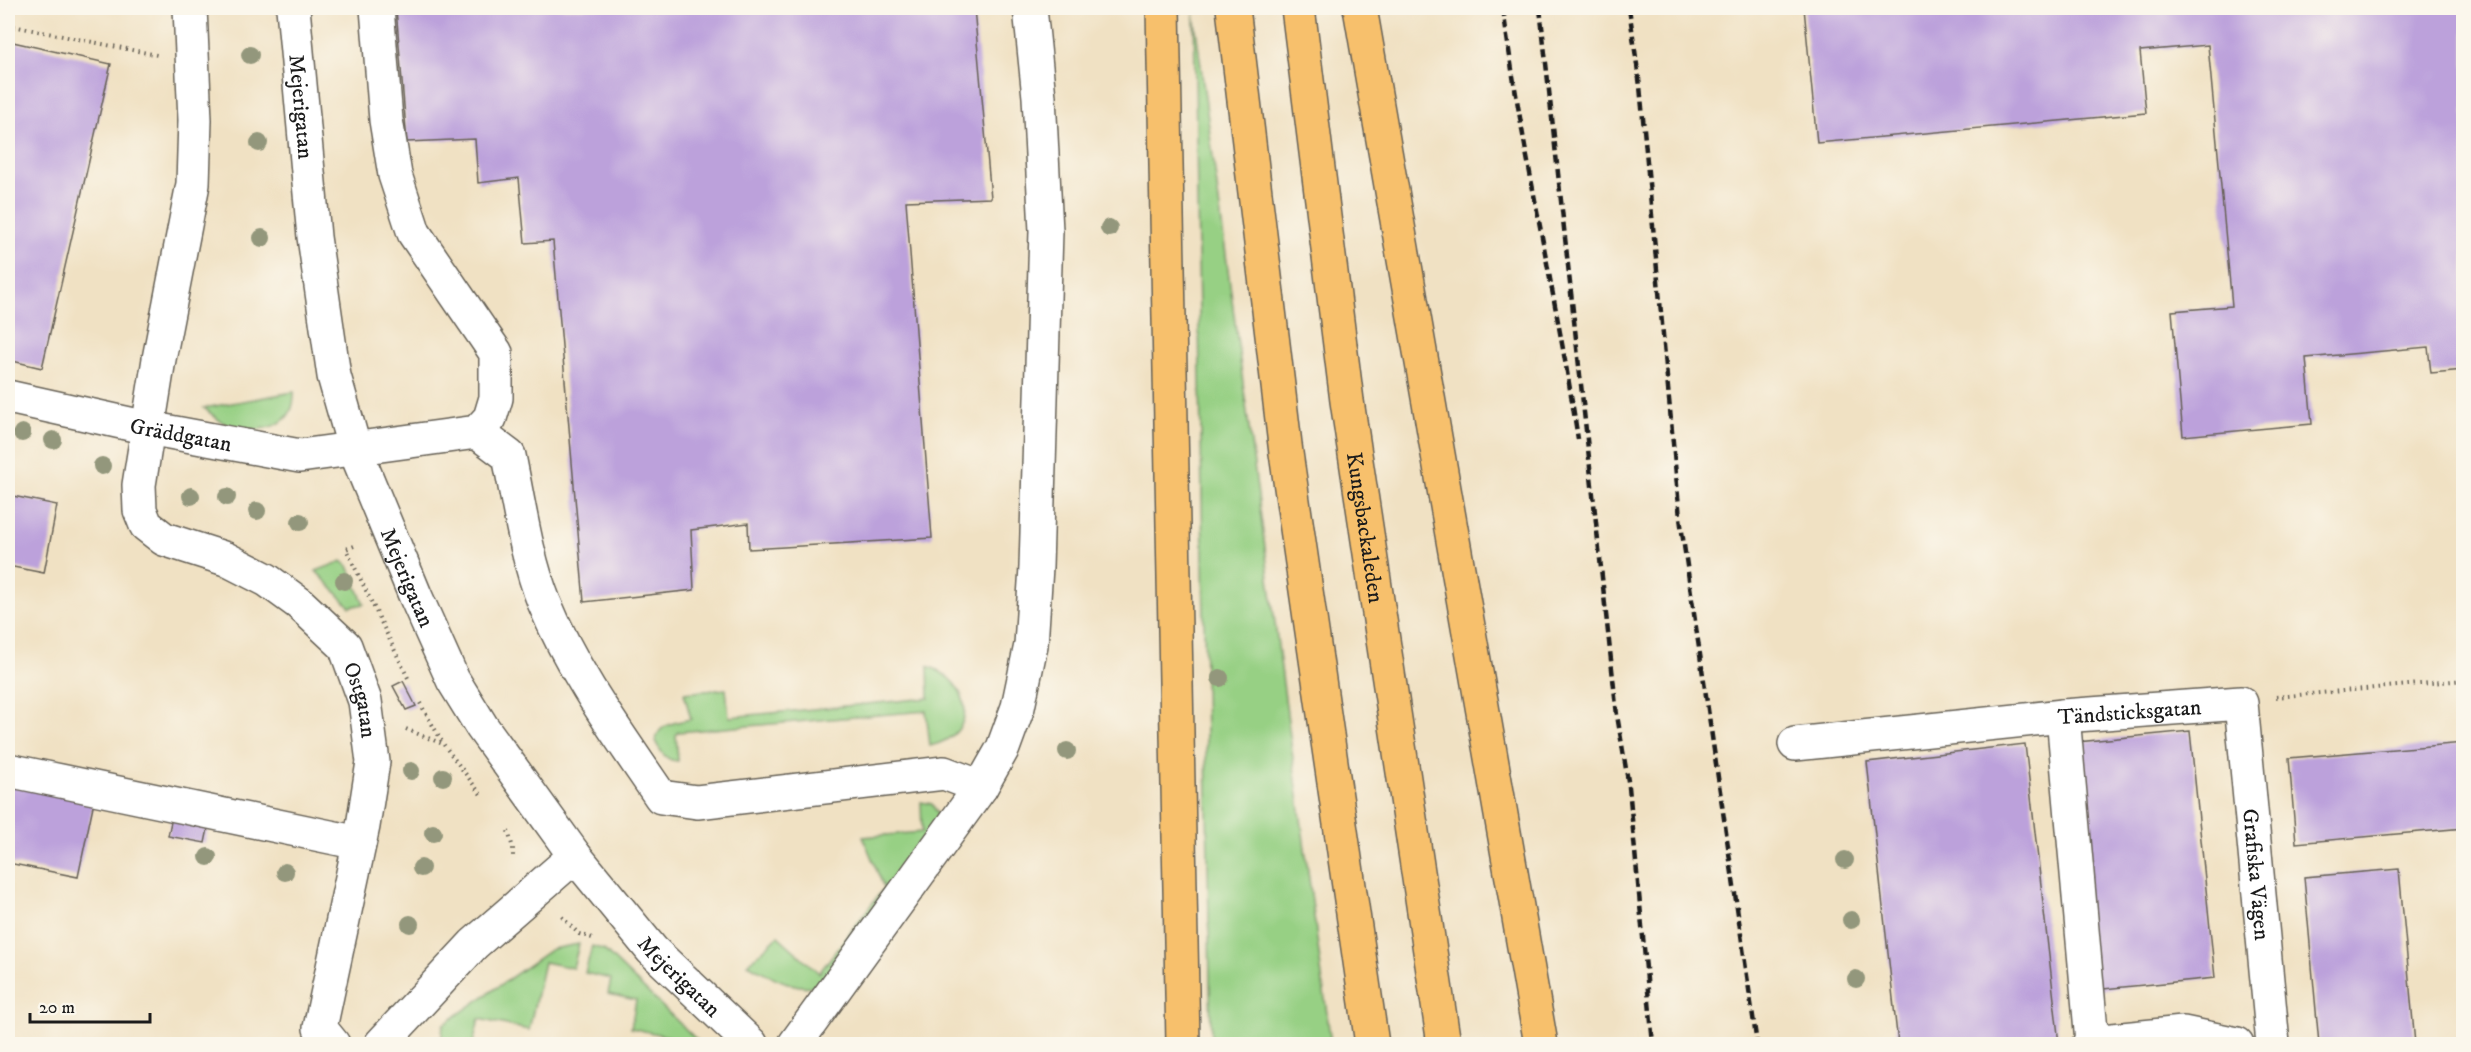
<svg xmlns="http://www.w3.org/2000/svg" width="2471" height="1052" font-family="'IM FELL DW Pica',serif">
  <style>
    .green { fill: #97d084; stroke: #5a7650; stroke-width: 1.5 }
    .building { fill: #bca1db }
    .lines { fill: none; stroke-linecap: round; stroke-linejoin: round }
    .minor-casing { stroke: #666156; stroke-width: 36 }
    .highway-casing { stroke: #666156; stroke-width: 36 }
    .path { stroke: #666156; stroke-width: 4; stroke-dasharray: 1.5 4.5; stroke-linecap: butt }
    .minor { stroke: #fff; stroke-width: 33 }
    .highway { stroke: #f7c06c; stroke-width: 33 }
    .rail { stroke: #1c1c1c; stroke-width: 4.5; stroke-dasharray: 9 4.5; stroke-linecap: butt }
    .tree { fill: #93977b }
    .labels { text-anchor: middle; stroke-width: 4.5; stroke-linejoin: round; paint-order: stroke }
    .street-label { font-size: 22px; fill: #1c1c1c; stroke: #fbf7ec }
  </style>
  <rect width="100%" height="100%" fill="#fbf7ec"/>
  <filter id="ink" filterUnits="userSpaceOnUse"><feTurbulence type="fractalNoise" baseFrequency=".0167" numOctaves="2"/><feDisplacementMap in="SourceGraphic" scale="12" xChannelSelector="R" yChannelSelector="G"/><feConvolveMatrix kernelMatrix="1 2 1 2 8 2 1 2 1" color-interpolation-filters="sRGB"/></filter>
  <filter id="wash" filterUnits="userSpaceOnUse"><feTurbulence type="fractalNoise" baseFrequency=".008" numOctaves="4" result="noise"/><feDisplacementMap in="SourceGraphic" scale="24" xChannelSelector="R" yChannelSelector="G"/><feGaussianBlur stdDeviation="1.35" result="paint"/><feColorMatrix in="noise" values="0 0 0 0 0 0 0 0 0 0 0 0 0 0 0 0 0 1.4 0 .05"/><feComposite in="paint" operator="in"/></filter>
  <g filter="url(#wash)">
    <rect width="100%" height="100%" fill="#f0e1c3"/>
    <g class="green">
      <polygon points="1194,14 1331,1044 1211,1044"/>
      <path d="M294,392c1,24 -12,35 -36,37 -6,1 -13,2 -19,1 -14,-4 -24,-13 -35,-22z"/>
      <polygon points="342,561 348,566 364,604 350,607 316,571"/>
      <path d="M928,666c44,16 53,68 2,80l-4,-35 -248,21 -2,3 2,26c-12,0 -16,-8 -22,-18 -1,-19 21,-21 35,-24l-7,-26 42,-4 3,28 200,-19z"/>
      <path d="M921,802l11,2 8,15 -120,166c-24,7 -51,-10 -72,-21l30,-28 41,37 65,-85 -21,-51 59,-5z"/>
      <polygon points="579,944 573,968 544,962 529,1030 479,1019 473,1044 441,1044 443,1025 552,949"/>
      <polygon points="592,946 604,950 701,1044 631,1028 636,1000 608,994 611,979 585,973"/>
    </g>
    <g id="blocks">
      <g class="building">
        <polygon points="396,8 974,8 991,198 906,201 932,538 749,549 748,523 691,530 694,590 584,602 553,241 525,243 519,178 478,183 475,139 407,142"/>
        <polygon points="1804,8 2464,8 2464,370 2431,373 2428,347 2306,358 2312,424 2183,436 2172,311 2232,306 2208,45 2140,51 2146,113 1817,143"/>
        <polygon points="13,42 111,64 42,368 8,360 8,65"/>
        <polygon points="8,495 57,505 44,573 8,566"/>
        <polygon points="403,681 416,706 406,710 393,686"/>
        <polygon points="2190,731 2215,978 2093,990 2067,743"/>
        <polygon points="2464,743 2464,828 2296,843 2289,758"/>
        <polygon points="2025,744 2059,1044 1898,1044 1867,762"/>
        <polygon points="8,783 94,801 78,877 8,863"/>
        <polygon points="172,817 209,824 205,843 168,836"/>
        <polygon points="2399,869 2415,1044 2319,1044 2304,877"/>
      </g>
    </g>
  </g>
  <g filter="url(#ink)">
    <use href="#blocks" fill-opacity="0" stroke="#666156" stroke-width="1.5"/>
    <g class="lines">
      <g class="minor-casing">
        <g id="minor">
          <path id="s1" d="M190,8l5,112 -2,64 -34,175 -20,126 1,25 6,15 18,14 62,20 41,21 33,24 45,42 20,55 8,61 -10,64 -43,202 13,16"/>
          <path id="s2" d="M293,8l21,229 20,139 21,74 60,145 38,85 29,47 93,129 77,94 99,94"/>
          <path id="s3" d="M8,397l140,31 152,28 177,-24 13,-14 6,-20v-45l-82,-120 -19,-58 -9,-55 -9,-112"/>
          <path d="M477,432l32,24c10,48 17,101 35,146 29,71 75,133 117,195l36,5 247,-29 37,14"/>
          <polyline points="2063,716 2092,1042"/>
          <path id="s4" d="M1795,744l268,-28 178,-13 32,341"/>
          <polyline points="8,770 359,843"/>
          <polyline points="381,1044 474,944 575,856"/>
          <polyline points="795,1044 981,787 1003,748 1018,707 1031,645 1036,567 1046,231 1039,97 1030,8"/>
          <polyline points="2089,1044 2092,1042 2183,1033 2237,1044"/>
        </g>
      </g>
      <g class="highway-casing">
        <g id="highway">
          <polyline points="1163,8 1183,1044"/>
          <polyline points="1233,8 1286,453 1372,1044"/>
          <path id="s5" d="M1298,8l49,393 97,643"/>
          <polyline points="1360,8 1541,1044"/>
        </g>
      </g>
      <g class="path">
        <polyline points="8,25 157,55"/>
        <polyline points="354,546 346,549 409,680"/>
        <polyline points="2276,697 2464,680"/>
        <polyline points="420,703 444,745 482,796"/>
        <polyline points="406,729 443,744"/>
        <polyline points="508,831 513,848 513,859"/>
        <polyline points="562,917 579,934 592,938"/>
      </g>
      <use href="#minor" class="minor"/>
      <use href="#highway" class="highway"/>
      <g class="rail">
        <path d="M1503,8c19,144 53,286 75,431"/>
        <polyline points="1540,8 1617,715 1629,787 1653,1044"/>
        <polyline points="1629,8 1640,86 1680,518 1757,1044"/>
      </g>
    </g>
    <g class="tree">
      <circle cx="250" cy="55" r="9"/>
      <circle cx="259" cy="143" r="9"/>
      <circle cx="1109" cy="228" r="9"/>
      <circle cx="262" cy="238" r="9"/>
      <circle cx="22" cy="433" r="9"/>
      <circle cx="53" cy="440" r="9"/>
      <circle cx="102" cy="466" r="9"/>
      <circle cx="191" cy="496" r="9"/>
      <circle cx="227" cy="497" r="9"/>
      <circle cx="257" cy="511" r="9"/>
      <circle cx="300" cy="522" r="9"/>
      <circle cx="344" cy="581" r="9"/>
      <circle cx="1220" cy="678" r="9"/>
      <circle cx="1067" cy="751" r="9"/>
      <circle cx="411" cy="771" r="9"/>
      <circle cx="443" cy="777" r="9"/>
      <circle cx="433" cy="833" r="9"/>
      <circle cx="208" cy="857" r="9"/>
      <circle cx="1845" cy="860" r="9"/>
      <circle cx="421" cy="868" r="9"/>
      <circle cx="285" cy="872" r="9"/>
      <circle cx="1851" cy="920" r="9"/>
      <circle cx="410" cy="924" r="9"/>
      <circle cx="1856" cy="979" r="9"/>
    </g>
  </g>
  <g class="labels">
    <g class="street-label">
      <text dy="8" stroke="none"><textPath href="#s2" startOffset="99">Mejerigatan</textPath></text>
      <text dy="8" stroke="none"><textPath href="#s3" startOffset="177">Gräddgatan</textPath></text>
      <text dy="8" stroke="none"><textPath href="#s5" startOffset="524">Kungsbackaleden</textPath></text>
      <text dy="8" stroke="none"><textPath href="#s2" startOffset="585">Mejerigatan</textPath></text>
      <text dy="8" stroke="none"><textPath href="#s1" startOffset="816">Ostgatan</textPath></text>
      <text dy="8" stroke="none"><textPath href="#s4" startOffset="336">Tändsticksgatan</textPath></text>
      <text dy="8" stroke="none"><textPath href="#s4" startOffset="620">Grafiska Vägen</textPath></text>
      <text dy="8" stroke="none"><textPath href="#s2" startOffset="1071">Mejerigatan</textPath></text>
    </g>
  </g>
  <rect width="2471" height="1052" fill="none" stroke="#fbf7ec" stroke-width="30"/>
  <path d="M30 1013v9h120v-9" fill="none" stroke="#1c1c1c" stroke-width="3"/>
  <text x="39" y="1013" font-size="18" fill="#1c1c1c" stroke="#fbf7ec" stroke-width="4.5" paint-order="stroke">20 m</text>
</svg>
